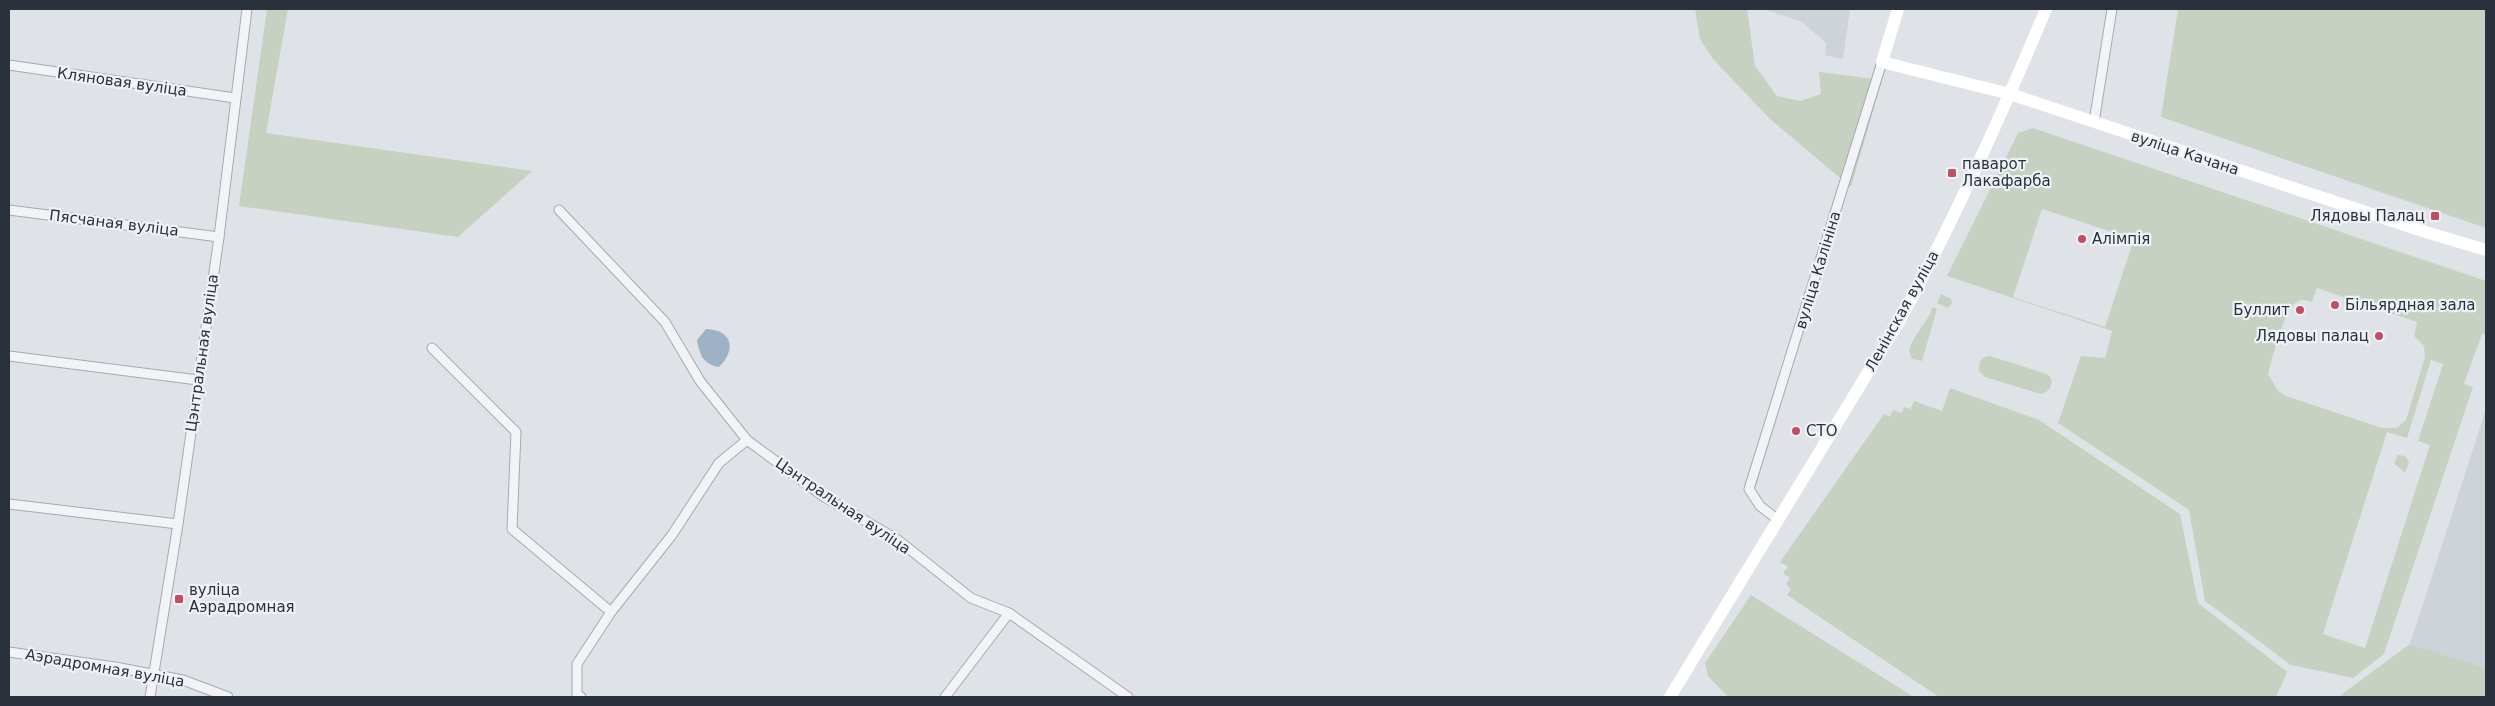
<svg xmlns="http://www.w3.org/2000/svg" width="2495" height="706" font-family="'DejaVu Sans',sans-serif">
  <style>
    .built { fill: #ced2d9 }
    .green { fill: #c6d1c1; fill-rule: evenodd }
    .water { fill: #9db2c5 }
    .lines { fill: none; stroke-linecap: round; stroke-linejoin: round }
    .minor-casing { stroke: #a5aab1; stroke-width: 11 }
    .minor { stroke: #f2f3f6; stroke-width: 9 }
    .secondary { stroke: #fff; stroke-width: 12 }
    .poi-dot { fill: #c34e63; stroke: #eff2f5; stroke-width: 2 }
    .labels { text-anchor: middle; stroke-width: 4.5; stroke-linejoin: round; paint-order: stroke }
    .street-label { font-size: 15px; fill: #2a313d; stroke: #eff2f5 }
    .poi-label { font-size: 15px; fill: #2a313d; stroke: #eff2f5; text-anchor: start }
  </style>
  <rect width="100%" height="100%" fill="#dfe3e7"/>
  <g class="built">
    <polygon points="1764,9 1850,9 1843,59 1825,55 1826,43 1802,22"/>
    <polygon points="2486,409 2486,668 2410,644"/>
  </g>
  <g class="green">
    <polygon points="267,9 288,9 266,133 532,171 458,237 239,206"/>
    <polygon points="1695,9 1747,9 1755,66 1777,96 1800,101 1821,94 1819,72 1882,80 1851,187 1770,119 1713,59 1700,39"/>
    <polygon points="2178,9 2486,9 2486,228 2161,117"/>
    <path d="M2033,128l453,153v53h-4l-18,50 9,3 -89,267 -31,24 -62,-13 -86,-64 -16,-91 -131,-87 23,-67 24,2 7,-27 -165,-55 71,-143zM2042,209l92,30 -29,88 -92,-30zM2317,288l100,34 -3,14 10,10 1,11 -19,63 -9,8h-15l-96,-32 -8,-5 -10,-17c4,-15 16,-65 29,-72 5,-3 9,-2 15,0zM2431,360l12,4 -25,77 12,4 -65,203 -42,-14 64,-202 20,6z"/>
    <polygon points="1941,294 1951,299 1952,303 1948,308 1937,303"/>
    <path d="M1933,307l4,2 -15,52 -10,-2 -3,-9c5,-16 18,-27 24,-43z"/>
    <path d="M1990,356l57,18 4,4c2,8 -2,14 -10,16l-56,-17 -6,-6c-1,-8 2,-15 11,-15z"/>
    <polygon points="1950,388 2039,420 2180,514 2198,603 2287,672 2276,697 1939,697 1787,595 1791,589 1786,584 1790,578 1783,573 1788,567 1780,562 1884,414 1890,417 1893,410 1902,413 1904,407 1911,409 1914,401 1942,411"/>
    <polygon points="2398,455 2405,456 2409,462 2405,473 2394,463"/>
    <polygon points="1751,595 1914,697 1728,697 1708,676 1705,663"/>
    <polygon points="2410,644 2486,668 2486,697 2338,697"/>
  </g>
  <path class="water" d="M706,329c26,1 31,20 13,38 -16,-3 -19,-11 -22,-27z"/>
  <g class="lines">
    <g class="minor-casing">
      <g id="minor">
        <polyline points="9,65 235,98"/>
        <polyline points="2094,122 2112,9"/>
        <polyline points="9,210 219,237"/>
        <polyline points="559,210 665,322 700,381 747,440"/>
        <polyline points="432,348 516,432 512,529 611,612"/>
        <polyline points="9,356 198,380"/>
        <polyline points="9,504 178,524"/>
        <polyline points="1778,520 1760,506 1749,489 1882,62"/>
        <polyline points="9,652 115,667 183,680 228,697"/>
        <polyline points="150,697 178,524 219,237 247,9"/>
        <polyline points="581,697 577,694 577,664 611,612 672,535 719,463 747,440 823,496 898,540 971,598 1009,613 1128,697"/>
        <polyline points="945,697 1009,613"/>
      </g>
    </g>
    <use href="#minor" class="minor"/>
    <g class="secondary">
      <polyline points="1898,9 1882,62 2010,94 2429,233 2486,250"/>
      <path d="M1670,697l230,-377c55,-101 102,-206 146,-311"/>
    </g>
  </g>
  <g class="poi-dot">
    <rect x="1947" y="168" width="10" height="10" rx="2.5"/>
    <rect x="2430" y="211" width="10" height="10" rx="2.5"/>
    <circle cx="2082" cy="239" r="5"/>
    <circle cx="2335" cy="305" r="5"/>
    <circle cx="2300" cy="310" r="5"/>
    <circle cx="2379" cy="336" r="5"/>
    <circle cx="1796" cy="431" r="5"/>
    <rect x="174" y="594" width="10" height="10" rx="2.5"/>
  </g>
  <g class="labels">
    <g class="street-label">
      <text transform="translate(122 82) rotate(8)" y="5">Кляновая вуліца</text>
      <text transform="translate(2185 153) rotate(18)" y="5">вуліца Качана</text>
      <text transform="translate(114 223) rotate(7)" y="5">Пясчаная вуліца</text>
      <text transform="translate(1818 270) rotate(-73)" y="5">вуліца Калініна</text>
      <text transform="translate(1902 311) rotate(-61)" y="5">Ленінская вуліца</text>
      <text transform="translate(202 353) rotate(-82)" y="5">Цэнтральная вуліца</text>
      <text transform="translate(843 506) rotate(34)" y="5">Цэнтральная вуліца</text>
      <text transform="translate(105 668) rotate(10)" y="5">Аэрадромная вуліца</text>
    </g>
    <g class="poi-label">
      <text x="1962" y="169">паварот<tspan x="1962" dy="17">Лакафарба</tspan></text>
      <text x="2425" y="221" text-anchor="end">Лядовы Палац</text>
      <text x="2092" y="244">Алімпія</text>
      <text x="2345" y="310">Більярдная зала</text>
      <text x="2290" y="315" text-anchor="end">Буллит</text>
      <text x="2369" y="341" text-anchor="end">Лядовы палац</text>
      <text x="1806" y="436">СТО</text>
      <text x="189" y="595">вуліца<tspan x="189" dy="17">Аэрадромная</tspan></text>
    </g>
  </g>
  <rect width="2495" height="706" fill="none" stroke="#2a313d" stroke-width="20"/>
</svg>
